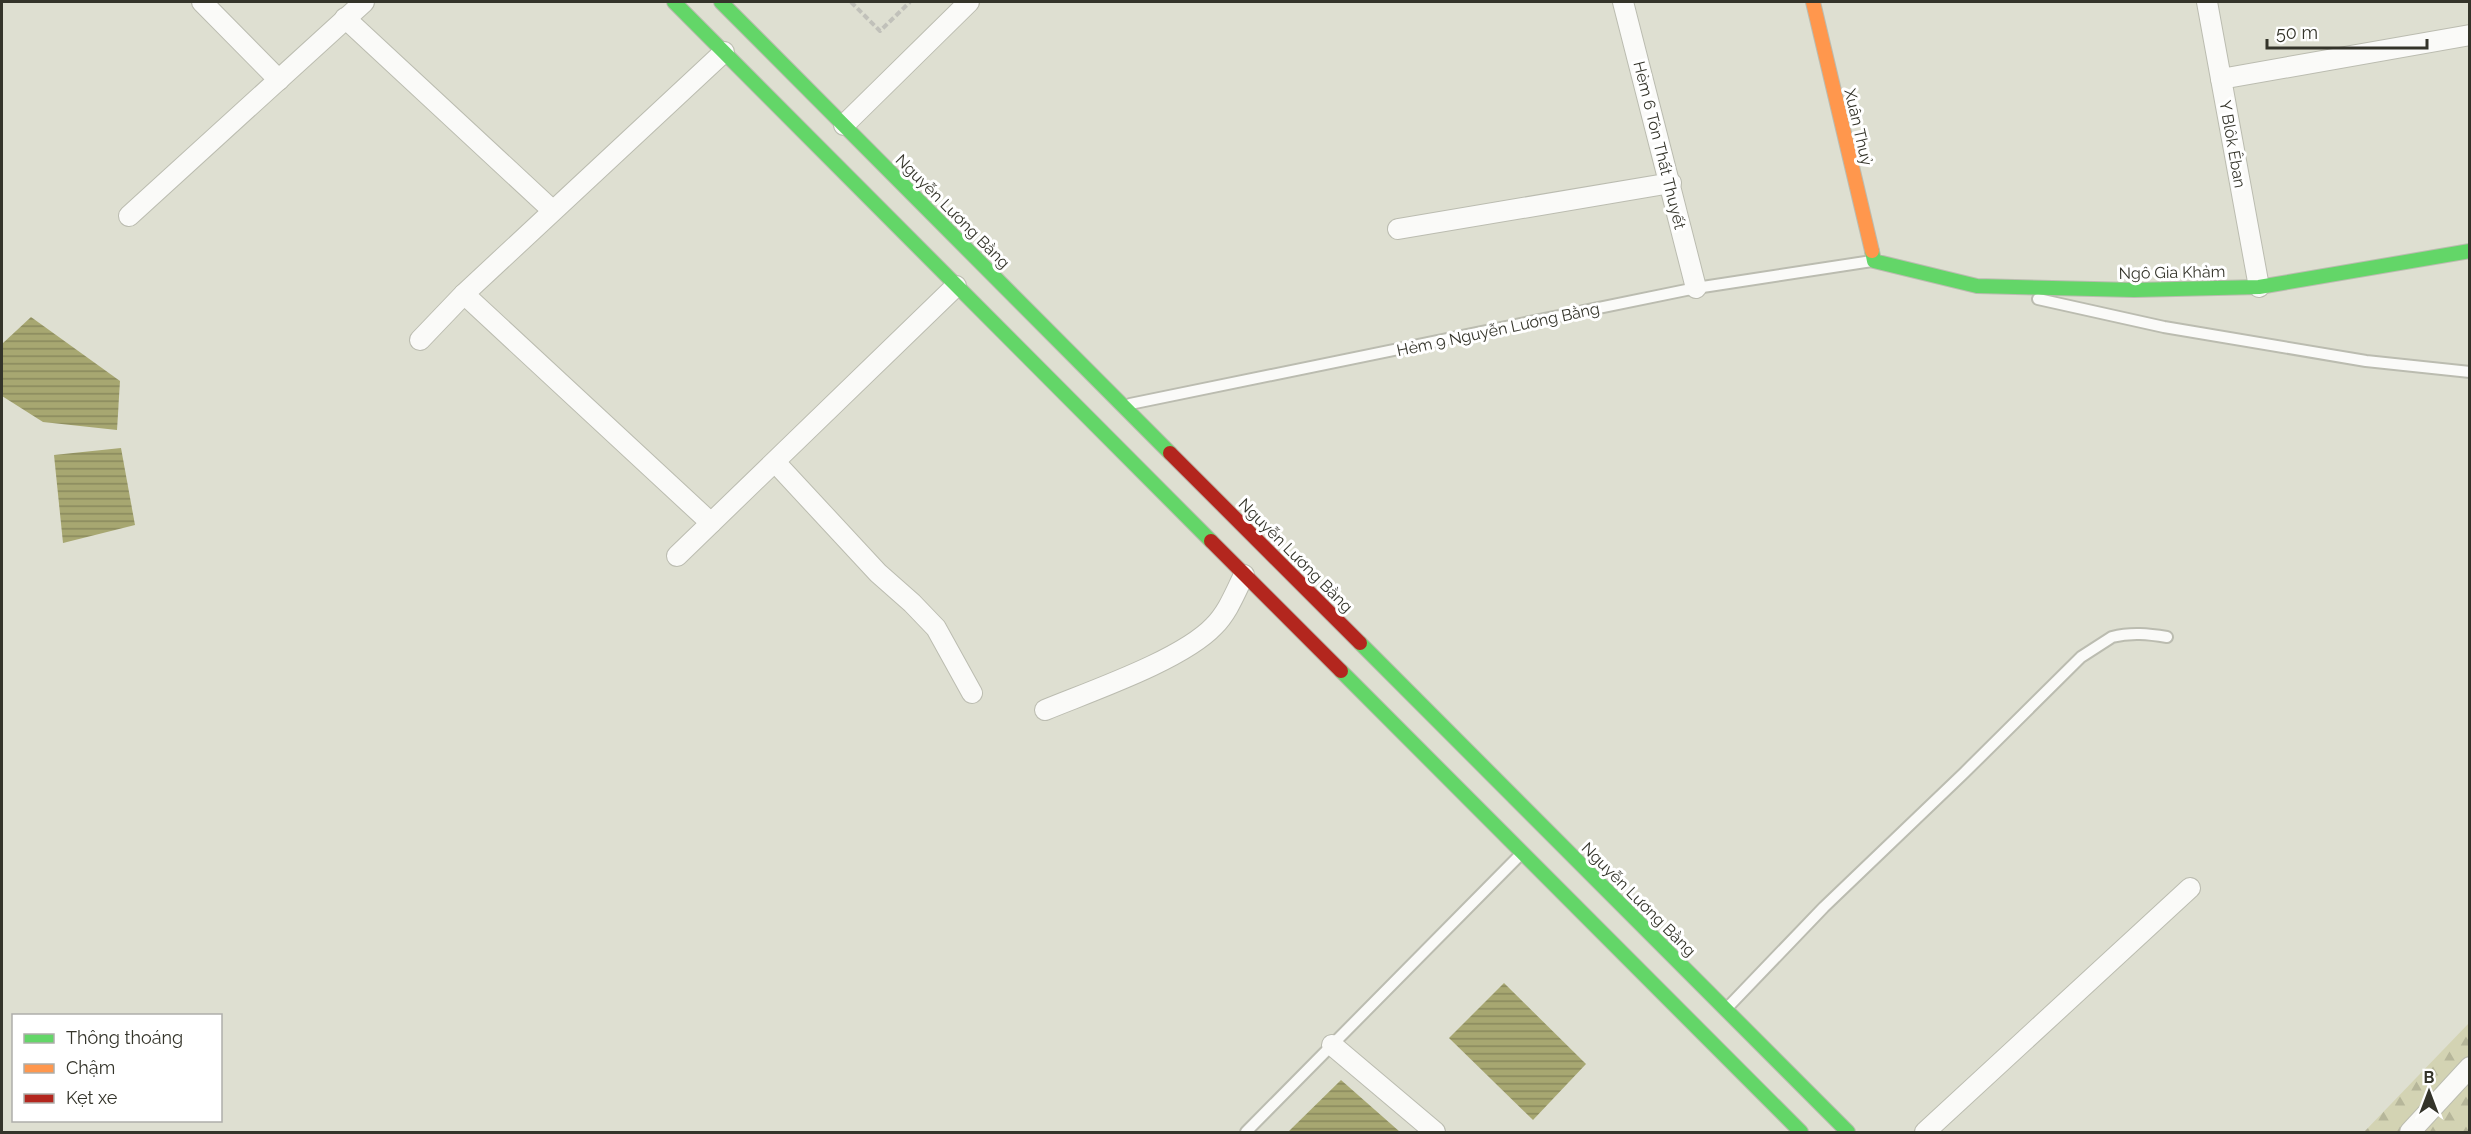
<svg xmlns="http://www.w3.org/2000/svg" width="2471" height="1134" font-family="Raleway,sans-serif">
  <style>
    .forest { fill: url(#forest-firs) }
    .water { fill: url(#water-rules) }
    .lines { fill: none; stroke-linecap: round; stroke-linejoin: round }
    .lane-casing { stroke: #bbbcb0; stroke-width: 14 }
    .street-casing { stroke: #bbbcb0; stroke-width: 22 }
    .fast-casing { stroke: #bbbcb0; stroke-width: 16 }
    .slow-casing { stroke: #bbbcb0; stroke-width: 16 }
    .jam-casing { stroke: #bbbcb0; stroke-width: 16 }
    .path { stroke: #c1c1ba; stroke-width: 4; stroke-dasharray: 6 3; stroke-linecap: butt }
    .lane { stroke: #fafaf8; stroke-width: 10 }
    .street { stroke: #fafaf8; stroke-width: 20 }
    .fast { stroke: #63d668; stroke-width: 14 }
    .slow { stroke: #ff974d; stroke-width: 14 }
    .jam { stroke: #b3261e; stroke-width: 14 }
    .labels { text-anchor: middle; stroke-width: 6; stroke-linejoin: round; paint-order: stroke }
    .street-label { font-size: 16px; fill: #34342a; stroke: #fff }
  </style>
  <defs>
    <pattern id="forest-firs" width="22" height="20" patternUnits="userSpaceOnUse" patternTransform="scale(1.5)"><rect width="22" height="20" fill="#d3d3b3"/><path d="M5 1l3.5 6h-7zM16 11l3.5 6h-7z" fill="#b6b69a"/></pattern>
    <pattern id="water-rules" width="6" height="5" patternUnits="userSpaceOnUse" patternTransform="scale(1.5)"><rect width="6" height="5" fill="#a7a771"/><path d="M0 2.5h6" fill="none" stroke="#89895d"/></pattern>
  </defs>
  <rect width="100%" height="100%" fill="#dedfd1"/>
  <polygon class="forest" points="2469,1023 2469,1132 2364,1132"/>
  <g class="water">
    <polygon points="31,317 120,381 117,430 43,422 2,396 2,344"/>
    <polygon points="121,448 135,525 63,543 54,455"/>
    <polygon points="1504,983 1586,1064 1533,1120 1449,1038"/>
    <polygon points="1341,1080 1400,1132 1288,1132"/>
  </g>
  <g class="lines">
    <g class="lane-casing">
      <g id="lane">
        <polyline points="2038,299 2164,327 2366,361 2470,372"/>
        <polyline points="1130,404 1696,288 1872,261"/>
        <path d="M1728,1007l96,-100 140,-134 117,-116 31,-20c19,-5 37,-3 55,0"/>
        <polyline points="1246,1132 1520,855"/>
      </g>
    </g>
    <g class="street-casing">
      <g id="street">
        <polyline points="202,2 279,80"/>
        <polyline points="1623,2 1696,288"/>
        <polyline points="2207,2 2259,287"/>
        <polyline points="345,18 552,210"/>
        <polyline points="2221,79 2470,35"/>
        <polyline points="844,125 969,2"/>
        <polyline points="129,216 364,2"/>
        <polyline points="1398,229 1671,183"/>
        <polyline points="420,340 464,294"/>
        <polyline points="775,462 878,573 912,603 936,628 972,693"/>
        <polyline points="711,523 464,294 724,52"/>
        <polyline points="677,556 956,286"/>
        <path d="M1045,710c46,-19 137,-50 169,-84 14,-14 21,-33 30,-51"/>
        <polyline points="1332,1045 1435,1132"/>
        <polyline points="1925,1132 2190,888"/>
        <polyline points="2410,1132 2470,1067"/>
      </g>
    </g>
    <g class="fast-casing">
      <g id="fast">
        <polyline points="674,2 1211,541"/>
        <polyline points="721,2 1170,453"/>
        <polyline points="1872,251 1874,261 1977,286 2134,290 2259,287 2470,251"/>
        <polyline points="1360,643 1848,1132"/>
        <polyline points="1341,671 1801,1132"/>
      </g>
    </g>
    <g class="slow-casing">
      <polyline id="slow" points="1813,2 1872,251"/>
    </g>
    <g class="jam-casing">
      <g id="jam">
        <polyline points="1170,453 1360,643"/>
        <polyline points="1211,541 1341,671"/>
      </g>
    </g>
    <polyline class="path" points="851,2 880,31 910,2"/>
    <use href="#lane" class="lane"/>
    <use href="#street" class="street"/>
    <use href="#fast" class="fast"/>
    <use href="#slow" class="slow"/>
    <use href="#jam" class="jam"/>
  </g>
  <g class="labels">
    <g class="street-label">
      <text transform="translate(1859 127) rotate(77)" y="6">Xuân Thuỷ</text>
      <text transform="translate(2233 144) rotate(80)" y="6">Y Blôk Êban</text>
      <text transform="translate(1660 145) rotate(76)" y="6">Hẻm 6 Tôn Thất Thuyết</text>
      <text transform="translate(953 211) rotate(45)" y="6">Nguyễn Lương Bằng</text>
      <text transform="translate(2172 272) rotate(-1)" y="6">Ngô Gia Khảm</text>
      <text transform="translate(1498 329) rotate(-12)" y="6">Hẻm 9 Nguyễn Lương Bằng</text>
      <text transform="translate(1296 555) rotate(45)" y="6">Nguyễn Lương Bằng</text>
      <text transform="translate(1639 899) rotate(45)" y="6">Nguyễn Lương Bằng</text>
    </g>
  </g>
  <rect width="2471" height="1134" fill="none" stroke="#34342a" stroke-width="6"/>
  <rect x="12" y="1014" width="210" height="108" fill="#ffffff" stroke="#aeaeaa" stroke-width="1.5"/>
  <rect x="24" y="1034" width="30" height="9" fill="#63d668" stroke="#aeaeaa" stroke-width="1.5"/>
  <text x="66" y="1044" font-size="18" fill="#34342a">Thông thoáng</text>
  <rect x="24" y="1064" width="30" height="9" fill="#ff974d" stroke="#aeaeaa" stroke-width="1.5"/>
  <text x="66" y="1074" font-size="18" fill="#34342a">Chậm</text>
  <rect x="24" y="1094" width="30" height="9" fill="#b3261e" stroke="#aeaeaa" stroke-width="1.5"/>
  <text x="66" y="1104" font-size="18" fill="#34342a">Kẹt xe</text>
  <g transform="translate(2429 1092)" stroke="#ffffff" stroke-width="4.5" paint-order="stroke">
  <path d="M0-4.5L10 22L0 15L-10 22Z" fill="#34342a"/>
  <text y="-9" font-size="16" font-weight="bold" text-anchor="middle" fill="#34342a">B</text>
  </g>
  <path d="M2267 39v9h160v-9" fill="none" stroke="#34342a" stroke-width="3"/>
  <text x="2276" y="39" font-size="18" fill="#34342a" stroke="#ffffff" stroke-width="4.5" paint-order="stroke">50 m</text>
</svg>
